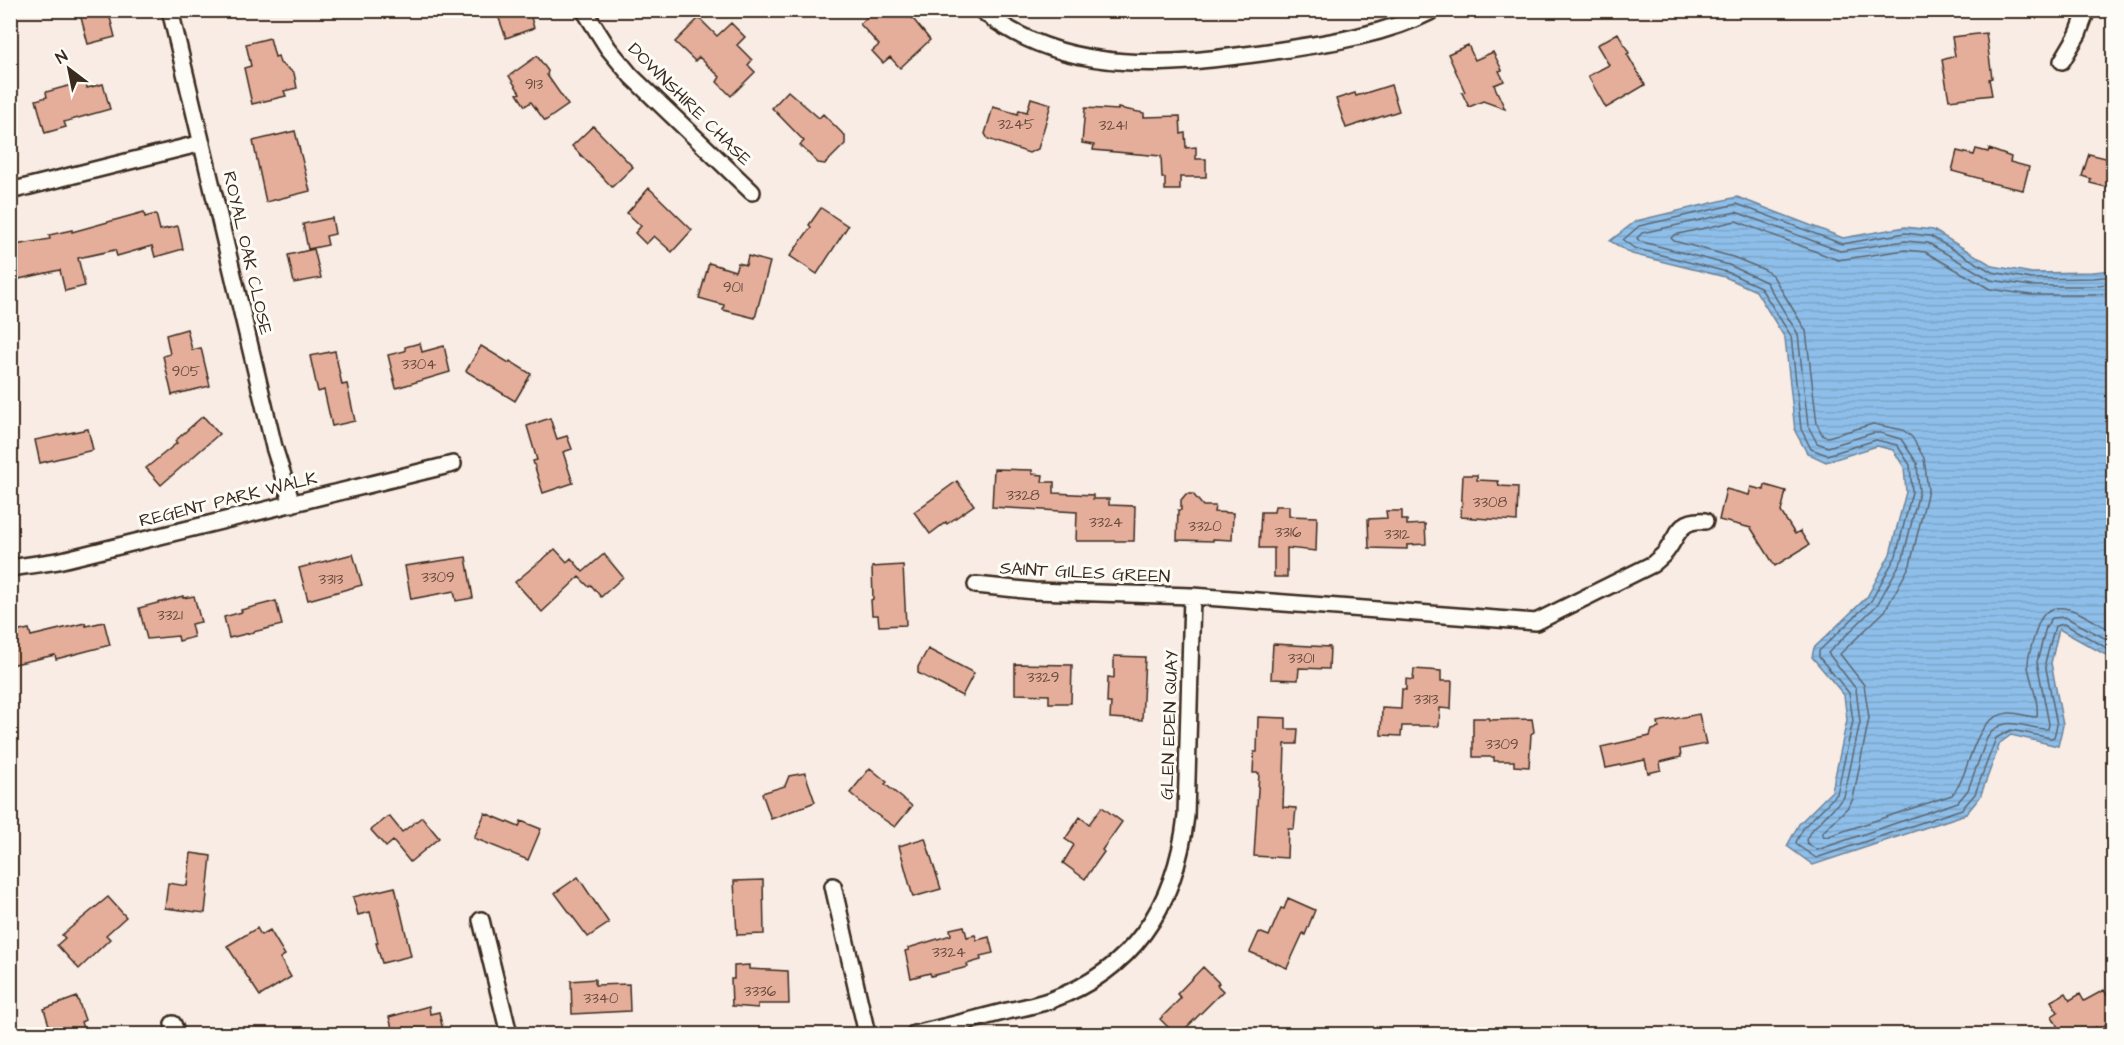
<svg xmlns="http://www.w3.org/2000/svg" width="2124" height="1045" font-family="'Architects Daughter',sans-serif">
<style>
.water{fill:url(#water-rules);stroke:#6d8398;stroke-width:1.5}
.lines{fill:none;stroke-linecap:round;stroke-linejoin:round}
.shore{stroke:#5c6670;stroke-width:1.5}
.building{fill:#e5ae9b;stroke:#3b2a1e;stroke-width:1.5}
.street-casing{stroke:#3b2a1e;stroke-width:20}
.street{stroke:#fdfcf7;stroke-width:15}
.labels{text-anchor:middle;stroke-width:6;stroke-linejoin:round;paint-order:stroke}
.number-label{font-size:15px;fill:#664b3d}
.street-label{font-size:18px;fill:#3b2a1e;stroke:#fdfcf7}
</style>
<defs>
<pattern id="water-rules" width="6" height="5" patternUnits="userSpaceOnUse" patternTransform="scale(1.5)"><rect width="6" height="5" fill="#8ebfea"/><path d="M0 2.5h6" fill="none" stroke="#7ba4c8"/></pattern>
</defs>
<rect width="100%" height="100%" fill="#f8ece5"/>
<filter id="ink" filterUnits="userSpaceOnUse"><feTurbulence type="fractalNoise" baseFrequency=".0167" numOctaves="2"/><feDisplacementMap in="SourceGraphic" scale="12" xChannelSelector="R" yChannelSelector="G"/><feConvolveMatrix kernelMatrix="1 2 1 2 8 2 1 2 1" color-interpolation-filters="sRGB"/></filter>
<g filter="url(#ink)">
<path class="water" d="M 1737,197 L 1843,238 L 1905,227 L 1933,230 L 1993,266 L 2032,273 L 2093,272 L 2113,270 L 2113,659 L 2059,629 L 2051,663 L 2063,725 L 2058,746 L 2011,735 L 2000,743 L 1980,797 L 1966,814 L 1813,865 L 1787,846 L 1799,824 L 1832,791 L 1847,720 L 1844,695 L 1812,657 L 1814,648 L 1867,597 L 1890,554 L 1906,492 L 1904,467 L 1893,450 L 1877,446 L 1826,462 L 1807,453 L 1795,431 L 1785,338 L 1756,291 L 1725,277 L 1632,254 L 1610,241 L 1636,221 Z"/>
<g class="lines">
<path class="shore" d="M 2114,276 L 2093,278 L 2031,279 L 1992,272 L 1930,236 L 1905,233 L 1842,244 L 1737,204 L 1639,226 L 1623,240 L 1634,248 L 1727,272 L 1760,287 L 1791,336 L 1801,429 L 1811,449 L 1827,455 L 1876,440 L 1897,445 L 1910,465 L 1912,492 L 1896,556 L 1871,601 L 1819,651 L 1819,657 L 1849,693 L 1853,721 L 1837,794 L 1804,827 L 1796,842 L 1797,845 L 1816,858 L 1962,809 L 1975,794 L 1996,738 L 2011,730 L 2051,738 L 2054,737 L 2057,725 L 2045,663 L 2055,626 L 2064,624 L 2114,652
M 2114,283 L 2093,286 L 2031,286 L 1991,280 L 1928,243 L 1905,241 L 1840,251 L 1736,212 L 1642,233 L 1637,238 L 1639,241 L 1729,265 L 1766,282 L 1798,334 L 1808,426 L 1817,443 L 1828,447 L 1873,433 L 1880,433 L 1901,439 L 1917,463 L 1919,492 L 1903,558 L 1877,605 L 1828,653 L 1856,689 L 1860,722 L 1844,797 L 1810,832 L 1806,840 L 1807,843 L 1817,850 L 1958,802 L 1968,790 L 1987,738 C 2005,711 2025,730 2048,729 L 2049,724 L 2037,662 L 2046,627 L 2052,618 L 2065,617 L 2114,643
M 2114,292 L 2094,295 L 2031,295 L 1990,289 L 1925,252 L 1905,250 L 1838,260 L 1736,221 L 1674,235 L 1671,238 L 1674,241 L 1733,257 L 1765,270 L 1773,276 L 1806,331 L 1817,424 L 1823,436 L 1828,437 L 1873,424 L 1903,430 L 1912,437 L 1924,458 L 1928,490 L 1910,565 L 1885,611 L 1840,654 L 1864,685 L 1869,718 L 1853,799 L 1848,807 L 1823,832 L 1823,836 L 1826,837 L 1952,795 C 1973,771 1970,717 2009,713 C 2019,712 2028,718 2037,717 C 2039,701 2031,683 2028,667 C 2027,656 2033,642 2036,631 C 2048,585 2089,619 2114,633"/>
</g>
<path class="building" d="M 79,10 L 108,10 L 115,37 L 88,44 Z
M 496,10 L 529,10 L 534,28 L 506,38 Z
M 875,10 L 906,10 L 930,40 L 900,68 L 890,57 L 883,63 L 872,51 L 879,45 L 860,24 Z
M 699,18 L 717,36 L 731,23 L 745,37 L 737,45 L 752,60 L 748,65 L 755,72 L 731,96 L 717,82 L 720,77 L 699,57 L 695,61 L 675,42 Z
M 1618,33 L 1629,53 L 1627,54 L 1645,85 L 1606,108 L 1588,76 L 1609,65 L 1597,45 Z
M 1986,33 L 1992,78 L 1989,79 L 1992,95 L 1949,100 L 1942,60 L 1955,56 L 1952,37 Z
M 270,38 L 275,57 L 278,56 L 280,63 L 294,73 L 297,88 L 284,91 L 286,96 L 252,104 L 244,68 L 251,66 L 246,44 Z
M 1468,45 L 1475,60 L 1493,52 L 1502,70 L 1499,71 L 1504,81 L 1494,85 L 1505,109 L 1483,101 L 1469,107 L 1462,93 L 1465,92 L 1448,54 Z
M 537,56 L 548,71 L 547,75 L 568,105 L 545,121 L 531,102 L 525,106 L 517,94 L 520,93 L 509,76 Z
M 86,81 L 87,88 L 103,84 L 110,109 L 64,122 L 66,127 L 45,133 L 36,100 L 47,97 L 46,92 Z
M 1391,85 L 1399,111 L 1346,128 L 1336,99 L 1355,93 L 1356,96 Z
M 788,91 L 819,118 L 823,114 L 845,136 L 845,144 L 825,164 L 818,163 L 800,145 L 804,141 L 772,108 Z
M 1031,98 L 1051,104 L 1038,149 L 1029,153 L 988,139 L 985,134 L 993,107 L 1018,114 L 1019,110 L 1027,112 Z
M 1085,108 L 1118,110 L 1118,108 L 1144,113 L 1144,117 L 1180,116 L 1181,134 L 1185,133 L 1186,148 L 1196,147 L 1196,159 L 1206,159 L 1206,177 L 1180,177 L 1180,190 L 1165,190 L 1165,178 L 1162,178 L 1161,156 L 1093,150 L 1094,145 L 1082,143 Z
M 593,126 L 633,167 L 612,187 L 572,146 Z
M 295,131 L 310,191 L 266,202 L 253,141 Z
M 1976,149 L 1988,152 L 1989,149 L 2011,157 L 2010,162 L 2029,167 L 2023,190 L 1982,181 L 1982,179 L 1952,171 L 1957,151 L 1974,155 Z
M 2089,154 L 2114,160 L 2114,189 L 2090,183 L 2091,179 L 2082,176 Z
M 649,188 L 692,230 L 672,252 L 654,236 L 646,244 L 635,233 L 641,226 L 627,213 Z
M 821,208 L 848,226 L 817,274 L 790,256 L 811,227 L 809,225 Z
M 144,212 L 145,217 L 156,214 L 160,230 L 178,226 L 183,249 L 155,257 L 152,246 L 117,256 L 115,250 L 78,258 L 85,286 L 65,291 L 60,270 L 10,281 L 10,246 L 50,239 L 49,235 L 72,230 L 72,232 Z
M 332,218 L 335,234 L 326,236 L 328,245 L 308,249 L 303,224 Z
M 314,249 L 321,278 L 294,283 L 288,255 Z
M 748,256 L 770,262 L 755,318 L 723,310 L 724,305 L 699,298 L 709,263 L 735,271 L 738,263 L 746,265 Z
M 187,329 L 192,350 L 201,348 L 210,386 L 172,395 L 163,356 L 170,354 L 166,335 Z
M 420,343 L 422,352 L 444,346 L 450,372 L 396,388 L 388,355 L 405,351 L 405,347 Z
M 481,346 L 509,363 L 510,361 L 531,374 L 515,401 L 466,371 Z
M 335,351 L 342,385 L 347,384 L 355,421 L 332,426 L 324,390 L 318,392 L 310,356 Z
M 203,416 L 219,434 L 161,485 L 146,468 L 177,443 L 175,441 Z
M 550,418 L 557,439 L 567,436 L 572,449 L 563,452 L 573,483 L 543,493 L 533,461 L 537,460 L 527,426 Z
M 88,429 L 93,450 L 40,463 L 35,440 Z
M 994,469 L 1032,470 L 1032,474 L 1043,475 L 1042,482 L 1054,482 L 1054,493 L 1093,495 L 1093,499 L 1109,499 L 1109,505 L 1135,506 L 1134,541 L 1076,541 L 1077,512 L 992,507 Z
M 1463,475 L 1477,475 L 1477,480 L 1498,481 L 1499,486 L 1518,487 L 1517,521 L 1461,517 Z
M 957,481 L 974,505 L 947,524 L 946,522 L 930,534 L 914,512 Z
M 1765,485 L 1786,491 L 1781,512 L 1795,534 L 1800,531 L 1809,545 L 1775,566 L 1751,528 L 1719,520 L 1726,489 L 1749,495 L 1751,487 L 1764,490 Z
M 1186,494 L 1193,494 L 1203,506 L 1215,506 L 1214,512 L 1233,513 L 1232,540 L 1213,539 L 1213,541 L 1177,540 L 1178,510 L 1181,510 L 1181,500 Z
M 1275,506 L 1289,506 L 1289,516 L 1317,517 L 1316,551 L 1287,548 L 1287,577 L 1274,577 L 1274,548 L 1259,548 L 1261,512 L 1274,512 Z
M 1386,511 L 1402,511 L 1402,520 L 1407,520 L 1407,525 L 1425,524 L 1426,544 L 1407,545 L 1407,549 L 1369,548 L 1368,519 L 1387,518 Z
M 555,549 L 567,562 L 571,558 L 583,572 L 604,554 L 623,577 L 601,597 L 591,585 L 589,587 L 579,577 L 542,612 L 515,582 Z
M 353,554 L 362,585 L 308,600 L 299,568 Z
M 466,557 L 473,598 L 456,601 L 454,591 L 411,599 L 405,566 Z
M 903,565 L 906,625 L 879,626 L 878,615 L 872,615 L 871,600 L 873,599 L 872,567 Z
M 183,596 L 183,598 L 194,596 L 201,622 L 191,624 L 194,637 L 179,641 L 178,636 L 147,639 L 139,608 Z
M 276,601 L 282,625 L 229,638 L 224,617 L 242,612 L 241,610 Z
M 104,622 L 110,645 L 56,659 L 55,655 L 10,665 L 10,633 L 29,629 L 31,636 L 85,623 L 86,626 Z
M 1273,644 L 1330,647 L 1329,669 L 1299,668 L 1298,680 L 1271,679 Z
M 928,649 L 974,673 L 962,696 L 918,673 L 918,667 Z
M 1114,656 L 1145,657 L 1142,720 L 1110,718 L 1111,703 L 1107,703 L 1108,677 L 1114,678 Z
M 1015,664 L 1072,665 L 1071,703 L 1049,703 L 1049,695 L 1015,694 Z
M 1414,669 L 1441,671 L 1441,681 L 1452,681 L 1451,709 L 1440,708 L 1439,726 L 1402,726 L 1401,736 L 1381,735 L 1382,708 L 1401,709 L 1402,689 L 1406,690 L 1406,679 L 1413,680 Z
M 1699,714 L 1706,744 L 1680,749 L 1681,757 L 1660,762 L 1661,770 L 1648,773 L 1645,760 L 1606,768 L 1601,747 L 1650,736 L 1652,730 L 1659,728 L 1658,722 Z
M 1258,717 L 1286,718 L 1286,729 L 1298,729 L 1297,744 L 1285,744 L 1283,807 L 1296,808 L 1294,829 L 1288,829 L 1287,858 L 1254,856 L 1259,773 L 1253,773 L 1254,752 L 1257,752 Z
M 1473,718 L 1489,718 L 1489,720 L 1532,719 L 1534,732 L 1531,734 L 1529,767 L 1514,766 L 1514,761 L 1494,761 L 1494,757 L 1473,757 Z
M 870,768 L 887,782 L 885,784 L 912,806 L 895,827 L 870,810 L 850,793 Z
M 805,773 L 815,802 L 771,819 L 762,793 L 785,786 L 789,776 Z
M 1102,807 L 1122,822 L 1102,850 L 1104,852 L 1085,879 L 1063,863 L 1074,845 L 1065,839 L 1080,817 L 1089,824 Z
M 485,813 L 519,827 L 521,821 L 541,829 L 528,860 L 474,838 Z
M 389,816 L 402,832 L 422,817 L 439,838 L 410,862 L 393,841 L 386,847 L 371,830 Z
M 925,838 L 941,889 L 913,897 L 899,846 Z
M 191,853 L 211,856 L 205,913 L 165,908 L 168,883 L 187,886 Z
M 578,877 L 609,923 L 588,937 L 555,893 Z
M 763,880 L 764,934 L 737,935 L 734,881 Z
M 395,887 L 411,956 L 382,963 L 376,943 L 378,943 L 370,912 L 358,915 L 353,897 Z
M 108,897 L 126,917 L 106,935 L 110,939 L 79,969 L 57,945 L 65,938 L 62,935 Z
M 1288,898 L 1315,910 L 1305,935 L 1303,933 L 1287,968 L 1250,952 L 1259,932 L 1269,936 L 1281,908 L 1284,909 Z
M 964,926 L 967,937 L 975,935 L 977,940 L 989,937 L 993,953 L 980,956 L 981,960 L 967,964 L 968,967 L 931,976 L 930,973 L 911,978 L 905,951 L 909,950 L 908,948 L 951,935 L 950,929 Z
M 257,928 L 261,935 L 270,930 L 285,955 L 280,958 L 291,977 L 260,996 L 227,946 Z
M 749,965 L 749,969 L 788,971 L 789,1004 L 758,1004 L 758,1008 L 732,1006 L 731,979 L 734,979 L 734,966 Z
M 1203,967 L 1219,983 L 1217,985 L 1223,991 L 1179,1035 L 1176,1035 L 1160,1019 L 1181,998 L 1177,994 Z
M 595,979 L 595,985 L 629,984 L 630,1011 L 572,1014 L 571,981 Z
M 2104,990 L 2114,1007 L 2114,1019 L 2097,1030 L 2096,1027 L 2083,1035 L 2062,1035 L 2052,1016 L 2058,1012 L 2051,1001 L 2066,993 L 2070,1000 L 2080,994 L 2084,1001 Z
M 77,997 L 85,1020 L 81,1022 L 85,1035 L 52,1035 L 44,1009 Z
M 429,1006 L 430,1014 L 439,1012 L 444,1035 L 394,1035 L 389,1017 Z"/>
<g class="lines">
<defs>
<path id="street" d="M 170,10 L 274,447 L 292,504
M 584,10 L 608,48 L 631,76 L 752,192
M 981,10 C 1067,79 1175,65 1275,51 C 1329,43 1385,35 1434,10
M 2062,61 L 2078,34 L 2087,10
M 10,191 L 202,143
M 10,568 L 58,561 L 453,464
M 976,585 L 1034,591 L 1192,596 L 1536,622 L 1653,564 C 1656,561 1660,558 1664,554 C 1678,538 1677,519 1705,521
M 833,886 L 867,1034
M 481,920 L 509,1034
M 173,1024 L 177,1034
M 914,1034 C 945,1027 976,1019 1007,1011 C 1022,1008 1037,1005 1051,1000 C 1136,969 1176,903 1186,816 L 1192,596"/>
</defs>
<use href="#street" class="street-casing"/>
<use href="#street" class="street"/>
</g>
</g>
<g class="labels">
<g class="number-label">
<text x="534" y="89">913</text>
<text x="1016" y="129">3245</text>
<text x="1113" y="130">3241</text>
<text x="733" y="292">901</text>
<text x="419" y="369">3304</text>
<text x="186" y="376">905</text>
<text x="1023" y="500">3328</text>
<text x="1490" y="507">3308</text>
<text x="1106" y="527">3324</text>
<text x="1205" y="531">3320</text>
<text x="1288" y="537">3316</text>
<text x="1397" y="539">3312</text>
<text x="438" y="582">3309</text>
<text x="331" y="584">3313</text>
<text x="170" y="620">3321</text>
<text x="1301" y="663">3301</text>
<text x="1043" y="682">3329</text>
<text x="1426" y="704">3313</text>
<text x="1502" y="749">3309</text>
<text x="949" y="957">3324</text>
<text x="760" y="996">3336</text>
<text x="601" y="1003">3340</text>
</g>
<g class="street-label">
<text transform="translate(690 104) rotate(45)" y="6">DOWNSHIRE CHASE</text>
<text transform="translate(248 253) rotate(77)" y="6">ROYAL OAK CLOSE</text>
<text transform="translate(228 499) rotate(-14)" y="6">REGENT PARK WALK</text>
<text transform="translate(1085 572) rotate(3)" y="6">SAINT GILES GREEN</text>
<text transform="translate(1169 725) rotate(-88)" y="6">GLEN EDEN QUAY</text>
</g>
</g>
<rect width="2124" height="1045" fill="none" stroke="#fdfcf7" stroke-width="36"/>
<rect x="18" y="18" width="2088" height="1009" fill="none" stroke="#3b2a1e" stroke-width="2" filter="url(#ink)"/>
<g transform="translate(69 69) rotate(328)" stroke="#fdfcf7" stroke-width="4.5" paint-order="stroke">
<path d="M0-4.5L10 22L0 15L-10 22Z" fill="#3b2a1e"/>
<text y="-9" font-size="16" font-weight="bold" text-anchor="middle" fill="#3b2a1e">N</text>
</g>
</svg>
